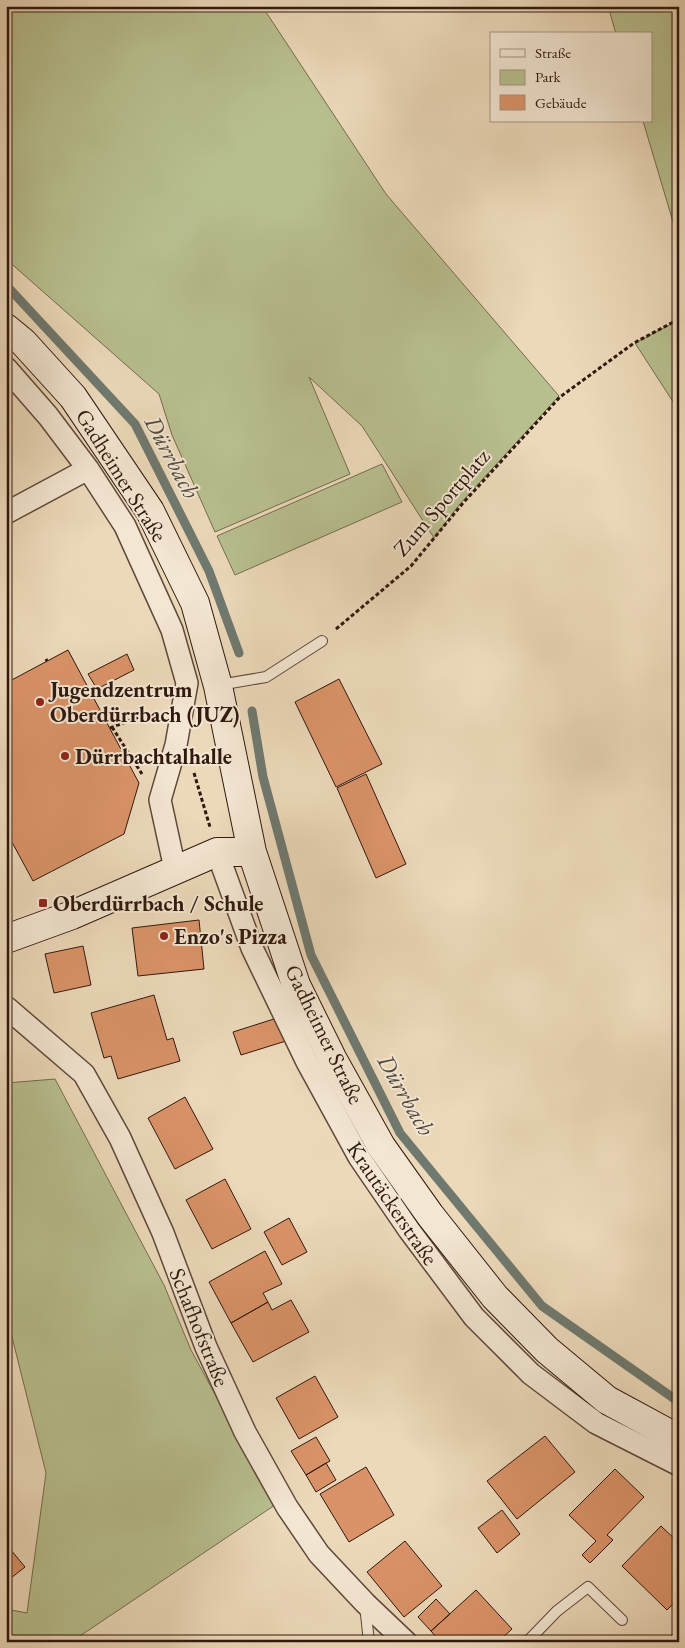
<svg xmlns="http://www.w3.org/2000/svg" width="685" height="1648" font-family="'EB Garamond',serif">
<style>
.green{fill:#b8bf8f;stroke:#746c4f}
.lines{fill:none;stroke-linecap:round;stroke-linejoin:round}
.stream{stroke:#6f796f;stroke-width:9}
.building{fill:#da9368;stroke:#30180f}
.lane-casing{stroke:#5f483a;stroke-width:12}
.street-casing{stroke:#5f483a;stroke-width:24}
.secondary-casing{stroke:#30180f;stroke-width:30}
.path{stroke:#30180f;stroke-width:3;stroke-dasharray:4 2.5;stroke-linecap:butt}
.lane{stroke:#f3e6d2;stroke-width:10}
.street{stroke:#f3e6d2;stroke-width:21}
.secondary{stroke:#f3e6d2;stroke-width:28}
.poi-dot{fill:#8f2418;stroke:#f3e6d2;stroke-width:2}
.labels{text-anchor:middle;stroke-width:4;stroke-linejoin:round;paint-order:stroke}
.street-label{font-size:22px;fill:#30180f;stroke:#f3e6d2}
.poi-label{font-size:22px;font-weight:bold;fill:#30180f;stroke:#f3e6d2;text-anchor:start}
.water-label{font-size:24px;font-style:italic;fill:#50493f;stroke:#f3e6d2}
</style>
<rect width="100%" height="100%" fill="#ecd9ba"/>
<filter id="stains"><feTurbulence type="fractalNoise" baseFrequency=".004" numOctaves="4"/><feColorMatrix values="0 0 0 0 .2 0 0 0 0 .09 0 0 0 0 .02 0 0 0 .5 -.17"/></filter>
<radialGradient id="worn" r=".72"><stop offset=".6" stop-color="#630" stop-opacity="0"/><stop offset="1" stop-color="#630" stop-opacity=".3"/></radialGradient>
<path class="green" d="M 6,6 L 262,6 L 386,194 L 559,396 L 459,505 L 434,538 L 362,426 L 309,377 L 350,474 L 215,532 L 172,435 L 159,394 L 6,259 Z
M 608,6 L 679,6 L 679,242 L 643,121 L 651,121 L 651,34 L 616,34 Z
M 679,320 L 679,411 L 635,343 Z
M 382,464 L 402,502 L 235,575 L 217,536 Z
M 55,1079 L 164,1285 L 191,1350 L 275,1505 L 71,1642 L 6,1642 L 6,1609 L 27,1613 L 46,1473 L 6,1313 L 6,1083 Z"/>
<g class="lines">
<path class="stream" d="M 6,285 L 135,424 L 209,571 L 239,653
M 252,711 L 263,777 L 311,955 L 400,1133 L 542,1306 L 679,1402"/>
</g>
<path class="building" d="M 68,650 L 139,783 L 124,834 L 33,881 L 6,831 L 6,683 Z
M 127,654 L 134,670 L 97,689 L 88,674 Z
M 339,679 L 382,764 L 336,787 L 295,702 Z
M 366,774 L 406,864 L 376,878 L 337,788 Z
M 199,920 L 204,969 L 138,976 L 132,928 Z
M 83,946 L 91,985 L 54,993 L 45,954 Z
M 154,995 L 167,1040 L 173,1038 L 180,1061 L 118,1079 L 111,1056 L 104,1058 L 91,1013 Z
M 277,1018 L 286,1041 L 241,1055 L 233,1032 Z
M 185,1097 L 213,1149 L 175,1169 L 148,1118 Z
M 225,1179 L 251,1229 L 212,1249 L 186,1200 Z
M 289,1218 L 307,1252 L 282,1265 L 264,1232 Z
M 265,1251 L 282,1284 L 263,1293 L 268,1302 L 231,1323 L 209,1282 Z
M 291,1300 L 309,1332 L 253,1362 L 231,1323 L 268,1302 L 272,1310 Z
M 315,1376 L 338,1417 L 299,1439 L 276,1398 Z
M 545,1436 L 575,1472 L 517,1519 L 487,1481 Z
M 316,1437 L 330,1461 L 306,1475 L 291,1451 Z
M 326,1463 L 336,1480 L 316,1492 L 306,1475 Z
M 366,1467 L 394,1515 L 349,1542 L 320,1494 Z
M 615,1469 L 644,1497 L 607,1535 L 613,1540 L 590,1563 L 582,1555 L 596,1541 L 569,1515 Z
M 502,1510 L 520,1534 L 497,1553 L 478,1528 Z
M 661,1526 L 679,1543 L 679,1598 L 667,1610 L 622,1566 Z
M 405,1541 L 442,1586 L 404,1617 L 367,1572 Z
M 6,1544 L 25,1567 L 6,1582 Z
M 476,1590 L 512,1629 L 498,1642 L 440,1642 L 431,1631 Z
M 436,1599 L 450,1614 L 431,1631 L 418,1617 Z
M 679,1629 L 679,1642 L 664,1642 Z"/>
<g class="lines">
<defs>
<path id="lane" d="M 219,685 L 266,677 L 322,641
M 365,1605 L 369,1642
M 527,1642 L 557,1611 L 588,1587 L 622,1620"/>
<path id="street" d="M 6,368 L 48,416 L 88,469 L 125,526 L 172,630 L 187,683 L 176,745 L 160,800 L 175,869
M 6,513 L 88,469
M 217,852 L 252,948 L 307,1062 L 359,1157 L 409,1230 L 474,1317 L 531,1374 L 596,1423 L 679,1465
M 6,1007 L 84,1074 L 120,1138 L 163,1233 L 206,1347 L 245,1432 L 287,1507 L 319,1554 L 365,1603 L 406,1642"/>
<path id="secondary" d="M 6,328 L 23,342 L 73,397 L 150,511 L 195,603 L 218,686 L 252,852 L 296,985 L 332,1058 L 381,1146 L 430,1215 L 495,1297 L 547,1350 L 607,1400 L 679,1439
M 6,939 L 72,915 L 217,852 L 252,852"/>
</defs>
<use href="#lane" class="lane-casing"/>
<use href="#street" class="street-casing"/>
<use href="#secondary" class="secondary-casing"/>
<path class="path" d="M 336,629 L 411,566 L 463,503 L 560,397 L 634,343 L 679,319
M 46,659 L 47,661
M 112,727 L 142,774
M 110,728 L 142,716 L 156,719
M 194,773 L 210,827"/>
<use href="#lane" class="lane"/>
<use href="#street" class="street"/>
<use href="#secondary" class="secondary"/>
</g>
<g class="poi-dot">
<circle cx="40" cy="702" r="5"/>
<circle cx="65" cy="756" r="5"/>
<rect x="38" y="898" width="10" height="10" rx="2.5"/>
<circle cx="164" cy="936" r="5"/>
</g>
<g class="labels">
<g class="street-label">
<text transform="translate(122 475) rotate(58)" y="8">Gadheimer Straße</text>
<text transform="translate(441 502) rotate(-49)" y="8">Zum Sportplatz</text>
<text transform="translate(325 1034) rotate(64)" y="8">Gadheimer Straße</text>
<text transform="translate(393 1203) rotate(56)" y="8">Krautäckerstraße</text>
<text transform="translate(200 1327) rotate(68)" y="8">Schafhofstraße</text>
</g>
<g class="poi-label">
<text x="50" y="697">Jugendzentrum<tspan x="50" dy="25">Oberdürrbach (JUZ)</tspan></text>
<text x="75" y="764">Dürrbachtalhalle</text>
<text x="53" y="911">Oberdürrbach / Schule</text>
<text x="174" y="944">Enzo's Pizza</text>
</g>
<g class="water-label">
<text transform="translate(172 457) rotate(62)" y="8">Dürrbach</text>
<text transform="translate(406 1095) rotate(60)" y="8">Dürrbach</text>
</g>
</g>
<rect width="685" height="1648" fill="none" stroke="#ecd9ba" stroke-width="25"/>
<rect x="8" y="8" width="670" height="1633" fill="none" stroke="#30180f" stroke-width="2.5"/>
<rect x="12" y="12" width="660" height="1623" fill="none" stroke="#30180f"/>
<rect x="490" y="32" width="162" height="90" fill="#f3e6d2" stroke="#a59484"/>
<rect x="500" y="49" width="25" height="8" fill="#f3e6d2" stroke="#a59484"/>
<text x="535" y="58" font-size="15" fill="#30180f">Straße</text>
<rect x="500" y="70" width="25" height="15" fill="#b8bf8f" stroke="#a59484"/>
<text x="535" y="82" font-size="15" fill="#30180f">Park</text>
<rect x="500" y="95" width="25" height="15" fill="#da9368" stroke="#a59484"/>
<text x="535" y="108" font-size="15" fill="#30180f">Gebäude</text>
<rect width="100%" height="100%" filter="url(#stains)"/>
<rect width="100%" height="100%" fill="url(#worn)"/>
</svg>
